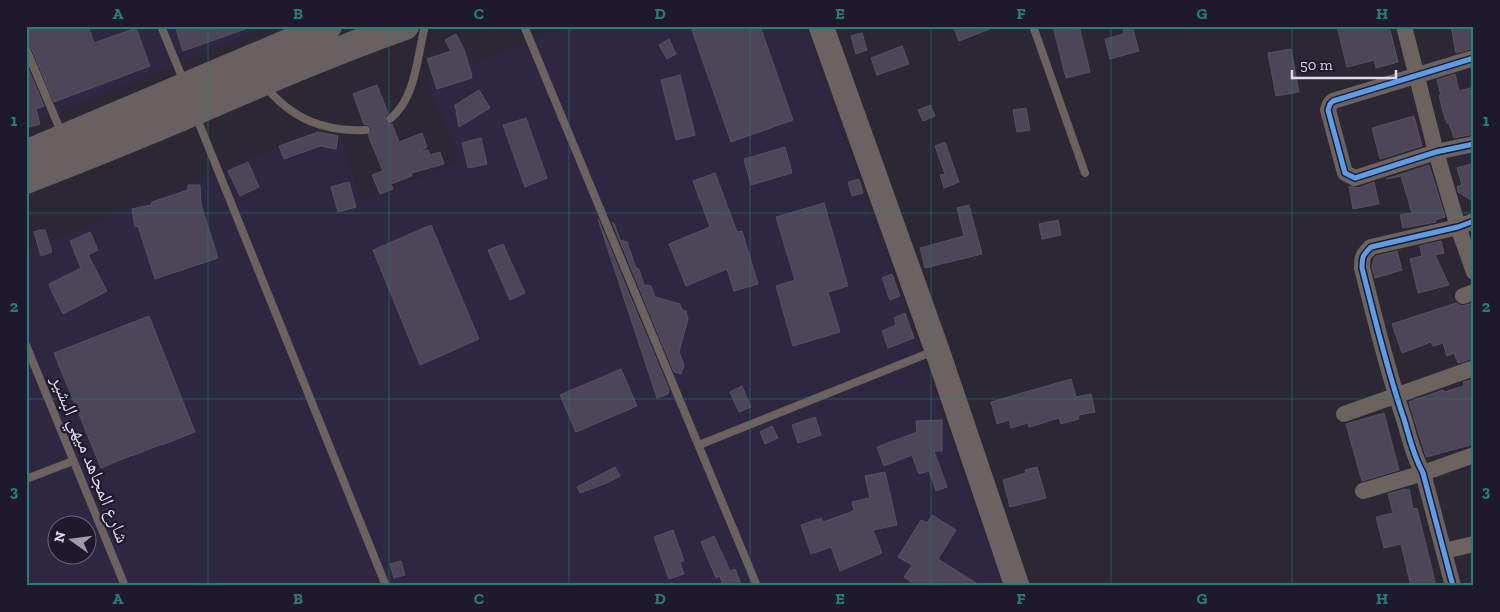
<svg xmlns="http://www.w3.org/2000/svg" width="1500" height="612" font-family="'Zilla Slab','Noto Naskh Arabic',serif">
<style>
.built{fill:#2e2741;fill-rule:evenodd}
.building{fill:#4d4659;stroke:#56535e}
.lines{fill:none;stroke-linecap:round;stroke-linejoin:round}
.lane{stroke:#6c625e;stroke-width:8}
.street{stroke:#6c625e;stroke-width:16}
.primary{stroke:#6d6262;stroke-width:25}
.highway{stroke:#696062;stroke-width:28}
.cycleway-casing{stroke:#1f192e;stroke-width:8}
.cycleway{stroke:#5a9eea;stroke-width:5}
.grid{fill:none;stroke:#24807a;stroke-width:1;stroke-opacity:0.55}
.labels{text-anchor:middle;stroke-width:4.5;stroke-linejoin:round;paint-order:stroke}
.street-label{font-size:19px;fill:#dedbea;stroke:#1f192e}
.neatline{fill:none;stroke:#24807a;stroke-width:2}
.grid-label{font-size:16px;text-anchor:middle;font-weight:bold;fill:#24807a}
</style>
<rect width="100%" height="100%" fill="#2b2734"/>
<path class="built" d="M 26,26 L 271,26 L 26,126 Z
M 564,26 L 804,26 L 973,502 L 1006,586 L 26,586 L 26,251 L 308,134 L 341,140 L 362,201 L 460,161 L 427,82 ZM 58,524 L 88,524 L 88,554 L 58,554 Z"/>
<path class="building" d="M 26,26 L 88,26 L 94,43 L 136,28 L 150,66 L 54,102 L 31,47 L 26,43 Z
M 175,26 L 248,26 L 248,28 L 183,51 Z
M 703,26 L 760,26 L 793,120 L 731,142 L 692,30 Z
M 953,26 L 995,26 L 995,27 L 959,41 Z
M 1053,26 L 1079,26 L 1090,72 L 1066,78 Z
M 1123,26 L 1132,26 L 1139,51 L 1110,59 L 1105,39 L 1124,34 Z
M 1337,26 L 1389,26 L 1398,62 L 1376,68 L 1374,60 L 1347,67 Z
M 1451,26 L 1474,26 L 1474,48 L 1456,53 Z
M 862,33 L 867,50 L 856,54 L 851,36 Z
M 456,34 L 464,49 L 472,76 L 471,76 L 472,78 L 437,89 L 427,59 L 451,51 L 445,40 Z
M 669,39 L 676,54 L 667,59 L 659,45 Z
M 902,46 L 909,64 L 877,75 L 871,58 Z
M 1291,49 L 1299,92 L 1276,96 L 1268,53 Z
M 26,64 L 44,106 L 36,109 L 40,124 L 26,128 Z
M 1455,74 L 1459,91 L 1474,87 L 1474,134 L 1454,138 L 1449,123 L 1447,123 L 1443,112 L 1439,95 L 1441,95 L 1437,80 Z
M 680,75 L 695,135 L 676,140 L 661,80 Z
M 377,85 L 388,113 L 385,117 L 385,121 L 388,124 L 392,124 L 399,142 L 422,133 L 427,147 L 419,152 L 428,150 L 430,155 L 440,152 L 444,164 L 411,173 L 412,176 L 391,184 L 393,189 L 380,194 L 372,175 L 383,171 L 368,135 L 372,130 L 369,125 L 364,124 L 353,94 Z
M 479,90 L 490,108 L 459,127 L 456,112 L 457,111 L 454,106 Z
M 930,105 L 935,116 L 923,121 L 918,110 Z
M 1026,108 L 1030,130 L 1017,132 L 1013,110 Z
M 1414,116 L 1422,146 L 1380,159 L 1372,128 Z
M 526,118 L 547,178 L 525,187 L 503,125 Z
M 318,132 L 338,136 L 336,149 L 320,146 L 284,159 L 279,146 Z
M 481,138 L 487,164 L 468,168 L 462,143 Z
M 945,142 L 959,182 L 944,188 L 940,175 L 945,174 L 935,146 Z
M 785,147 L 792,173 L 751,185 L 744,159 Z
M 248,162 L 259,187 L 240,196 L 228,171 Z
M 1474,163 L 1474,202 L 1458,192 L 1457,187 L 1462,185 L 1457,168 Z
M 1429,165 L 1445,217 L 1435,220 L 1436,222 L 1403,228 L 1400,215 L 1412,213 L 1401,176 L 1386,179 Z
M 715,173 L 737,232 L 742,231 L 758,284 L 734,291 L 727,269 L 686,286 L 669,244 L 710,227 L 693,181 Z
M 859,179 L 863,193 L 852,196 L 848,182 Z
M 349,182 L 356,207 L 338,212 L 331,187 Z
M 1374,182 L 1379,204 L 1353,209 L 1349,186 L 1358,188 Z
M 188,185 L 200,185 L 201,205 L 218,258 L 155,279 L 138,226 L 135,227 L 132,209 L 151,205 L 152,202 L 188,190 Z
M 824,203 L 848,286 L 828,292 L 840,332 L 793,346 L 776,286 L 795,280 L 776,217 Z
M 969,205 L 982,254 L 925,268 L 920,248 L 964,236 L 957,208 Z
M 598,219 L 669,390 L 668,394 L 657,398 Z
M 1058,220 L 1061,235 L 1042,239 L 1039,224 Z
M 612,222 L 614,223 L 620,240 L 627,242 L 636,268 L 639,269 L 644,285 L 651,286 L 655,297 L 680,304 L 682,310 L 686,311 L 688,319 L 679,352 L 684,365 L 681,374 L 674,372 Z
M 431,225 L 479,339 L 420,365 L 373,250 Z
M 40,230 L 45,230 L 52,252 L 41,256 L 34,232 Z
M 90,232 L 98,250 L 88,255 L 107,291 L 63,314 L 52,292 L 49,284 L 81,268 L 70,241 Z
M 1441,241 L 1444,253 L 1435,255 L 1449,285 L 1418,293 L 1410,259 L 1422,256 L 1420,246 Z
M 503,244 L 525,293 L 510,300 L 488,250 Z
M 1397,251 L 1402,270 L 1375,278 L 1372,267 L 1374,258 L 1376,256 Z
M 892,274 L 900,296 L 890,300 L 882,278 Z
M 1456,303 L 1462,306 L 1474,303 L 1474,358 L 1458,363 L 1454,353 L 1447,356 L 1443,343 L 1433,346 L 1431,342 L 1402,353 L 1392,324 Z
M 905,313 L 914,338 L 888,348 L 882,331 L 896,325 L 894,318 Z
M 149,316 L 195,432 L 162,445 L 162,444 L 132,456 L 132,455 L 101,468 L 54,353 Z
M 621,369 L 637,406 L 576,432 L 560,395 Z
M 1071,379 L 1076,397 L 1091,394 L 1095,412 L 1078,415 L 1079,419 L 1061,424 L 1059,418 L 1029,427 L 1028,423 L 1011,428 L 1009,420 L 997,424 L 991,402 Z
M 1474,379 L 1474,444 L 1426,457 L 1409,402 L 1443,390 L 1444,392 L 1464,386 L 1463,382 Z
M 742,386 L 751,407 L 739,412 L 730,392 Z
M 1384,413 L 1399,470 L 1362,481 L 1346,424 Z
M 815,417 L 821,435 L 798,443 L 792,425 Z
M 942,420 L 942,451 L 934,451 L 947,487 L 936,491 L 929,471 L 919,474 L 912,455 L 884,466 L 877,447 L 917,432 L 916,421 Z
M 772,426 L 778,438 L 765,444 L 760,432 Z
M 615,467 L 620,476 L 607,483 L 580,493 L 577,487 Z
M 1037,467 L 1046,498 L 1010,507 L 1003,480 L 1026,473 L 1025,470 Z
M 885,472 L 897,525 L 873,530 L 882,553 L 840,571 L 831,547 L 811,554 L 801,525 L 821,518 L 823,522 L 854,511 L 852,502 L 870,498 L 865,476 Z
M 1405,489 L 1405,490 L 1409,489 L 1413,509 L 1417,508 L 1436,586 L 1411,586 L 1401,544 L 1384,548 L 1376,517 L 1393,513 L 1388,494 Z
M 932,515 L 956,530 L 938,559 L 981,586 L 917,586 L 904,577 L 912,565 L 898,557 L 921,520 L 927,523 Z
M 673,530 L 684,561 L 680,562 L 684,574 L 669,579 L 654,537 Z
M 714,536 L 730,571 L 735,569 L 742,586 L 723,586 L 720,576 L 716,578 L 701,542 Z
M 401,561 L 405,575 L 394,578 L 390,564 Z"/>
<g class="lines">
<path class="lane" d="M 161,26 L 184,82
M 524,26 L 757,586
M 1033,26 L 1085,173
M 26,49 L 62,134
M 265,86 C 292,119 324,132 366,130
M 196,116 L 386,586
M 390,119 C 416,98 417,57 425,26
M 26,345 L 125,586
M 699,445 L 934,351
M 26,479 L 73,461"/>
<path class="street" d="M 1404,26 L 1436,152 L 1458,227 L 1474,272
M 1474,58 L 1333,101 L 1330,104 L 1328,110 L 1345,173 L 1355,178 L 1436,152 L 1474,144
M 1463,296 L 1474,292
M 1344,414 L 1474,368
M 1363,491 L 1423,473 L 1474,455
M 1444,551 L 1474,544
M 1453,586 L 1423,473 C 1413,455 1410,439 1404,419 C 1387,370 1375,319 1362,268 C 1362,256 1363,255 1371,247 L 1458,227 L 1474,221"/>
<path class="primary" d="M 821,26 L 937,350 L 1017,586"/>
<path class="highway" d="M 26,154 L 328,26
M 26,180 C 83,158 140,135 196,111 C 265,81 334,51 405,26"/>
<defs>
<path id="cycleway" d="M 1474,58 L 1333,101 L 1330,104 L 1328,110 L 1345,173 L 1355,178 L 1436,152 L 1474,144
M 1453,586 L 1423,473 C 1413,455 1410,439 1404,419 C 1387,370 1375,319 1362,268 C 1362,256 1363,255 1371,247 L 1458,227 L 1474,221"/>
</defs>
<use href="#cycleway" class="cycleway-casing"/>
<use href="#cycleway" class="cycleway"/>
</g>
<path class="grid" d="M 208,26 L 208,586M 389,26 L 389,586M 569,26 L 569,586M 750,26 L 750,586M 931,26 L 931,586M 1111,26 L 1111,586M 1292,26 L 1292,586M 26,213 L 1474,213M 26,399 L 1474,399"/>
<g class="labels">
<g class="street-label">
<text transform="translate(91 459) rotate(68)" y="7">شارع المجاهد ميهي البشير</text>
</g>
</g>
<rect width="1500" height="612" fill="none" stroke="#1f192e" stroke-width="55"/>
<g transform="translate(72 540) rotate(284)"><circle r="24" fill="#1f192e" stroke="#6b6779"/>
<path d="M0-4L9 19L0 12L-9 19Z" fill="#9f9caa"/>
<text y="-8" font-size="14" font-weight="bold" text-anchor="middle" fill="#dedbea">N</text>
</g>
<path d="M1292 70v8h104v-8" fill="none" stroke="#dedbea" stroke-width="2.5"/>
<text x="1300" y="70" font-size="15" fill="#dedbea" stroke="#1f192e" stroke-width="4" paint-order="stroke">50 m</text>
<rect x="28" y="28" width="1444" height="556" class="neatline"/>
<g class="grid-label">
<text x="118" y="19">A</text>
<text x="298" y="19">B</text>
<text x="479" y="19">C</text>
<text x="660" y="19">D</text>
<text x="840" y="19">E</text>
<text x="1021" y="19">F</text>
<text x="1202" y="19">G</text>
<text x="1382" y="19">H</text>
<text x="14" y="126">1</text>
<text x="1486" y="126">1</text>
<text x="14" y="312">2</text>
<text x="1486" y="312">2</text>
<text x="14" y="497">3</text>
<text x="1486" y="497">3</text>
<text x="118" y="604">A</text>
<text x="298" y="604">B</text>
<text x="479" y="604">C</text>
<text x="660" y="604">D</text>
<text x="840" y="604">E</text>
<text x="1021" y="604">F</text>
<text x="1202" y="604">G</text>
<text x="1382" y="604">H</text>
</g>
</svg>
